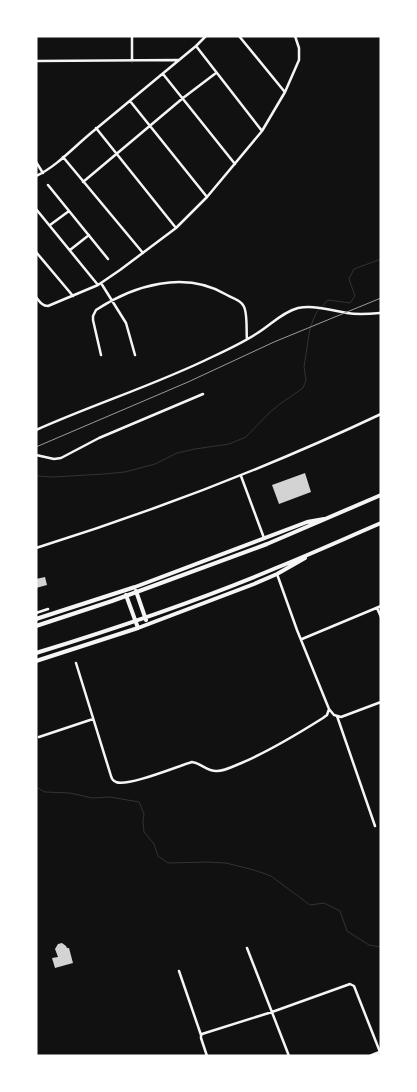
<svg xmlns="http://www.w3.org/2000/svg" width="417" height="1092" font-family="Inter,sans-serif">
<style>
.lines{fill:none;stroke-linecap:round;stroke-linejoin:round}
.stream{stroke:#333;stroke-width:1}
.building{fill:#d3d3d3}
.minor{stroke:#f5f5f5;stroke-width:2.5}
.primary{stroke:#f5f5f5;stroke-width:4}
.tram{stroke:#9a9a9a;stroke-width:1}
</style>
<rect width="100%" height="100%" fill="#111"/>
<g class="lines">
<path class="stream" d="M 36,476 L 53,477 L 104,474 L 125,472 L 155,464 L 177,453 L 195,449 L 229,444 L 246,437 L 269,413 L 280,404 L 303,388 L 306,380 L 304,367 L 310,328 L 316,313 L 328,300 L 350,303 L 355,296 L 349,279 L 354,269 L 381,259
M 36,787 L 45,792 L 70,793 L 92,798 L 110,797 L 139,802 L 144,814 L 143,822 L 144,832 L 154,844 L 158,856 L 168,863 L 207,862 L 226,863 L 254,870 L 271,876 L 310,905 L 324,903 L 340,911 L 347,931 L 369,945 L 381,947"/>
</g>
<path class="building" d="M 305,473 L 311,492 L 279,504 L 272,485 Z
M 45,577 L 47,585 L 36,588 L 36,579 Z
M 62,943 L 66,946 L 67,948 L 69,948 L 73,963 L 55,968 L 52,958 L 58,957 L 55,949 L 58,944 Z"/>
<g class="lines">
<path class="minor" d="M 132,36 L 132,61
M 239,36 L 284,91
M 196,46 L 262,131
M 36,61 L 178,60
M 163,74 L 235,164
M 130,101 L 207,197
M 96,128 L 176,228
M 63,157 L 143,253
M 36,162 L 43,173
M 36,176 C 56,167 74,147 91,133 C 126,104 161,75 196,46 L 206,36
M 83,182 L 183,98 L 216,73
M 48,185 L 108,259
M 36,209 L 98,285
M 50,225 L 69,211
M 70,250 L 89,235
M 36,252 L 73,296
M 101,283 L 126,323 L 135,355
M 36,297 C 40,302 42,306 48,306 L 98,285 L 120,270 L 176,228 L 207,197 L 262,131 L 285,92 L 299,60 L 299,48 L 295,36
M 101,355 L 93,320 L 93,316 L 96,310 C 134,285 185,270 227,295 C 232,298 240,300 243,305 C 248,311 246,331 247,339
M 36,430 C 94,404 155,385 212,357 C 227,350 242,343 256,334 C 270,326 282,312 298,308 C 314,305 331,310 347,313 C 358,315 369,314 381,313
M 36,455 L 54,459 L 61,458 L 99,438 L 203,394
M 241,476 L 264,538
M 36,548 C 154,511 269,467 381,414
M 277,574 L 297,630 L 329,709 L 334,715 L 341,717 L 381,702
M 377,608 L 381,617
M 36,613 L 48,609
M 302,639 L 381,606
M 76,663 L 111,776 C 112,779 112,780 116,782 C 128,787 178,766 192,762 C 201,763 208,772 217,771 C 224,771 232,767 239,764 C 268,752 296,735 323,718 L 327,715 L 329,709
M 337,716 L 375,826
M 39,737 L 93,719
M 247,948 L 289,1056
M 179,971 L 201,1035
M 207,1056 L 201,1038 L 201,1036 L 202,1034 L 272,1012 L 350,984 L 354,986 L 380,1052"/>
<path class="primary" d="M 136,591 L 146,620
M 126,595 L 138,628
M 36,619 L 135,587 L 307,522 L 324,519
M 36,626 L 112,601 L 267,544 L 381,495
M 36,653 C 117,628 198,601 276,568 C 311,554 346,538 381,523
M 36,661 L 138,628 L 254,584 L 277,574 L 305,558
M 371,1056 L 381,1052"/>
<path class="tram" d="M 36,447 L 188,382 L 274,342 L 381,298"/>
</g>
<rect width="417" height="1092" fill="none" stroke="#ffffff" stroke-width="75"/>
</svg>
